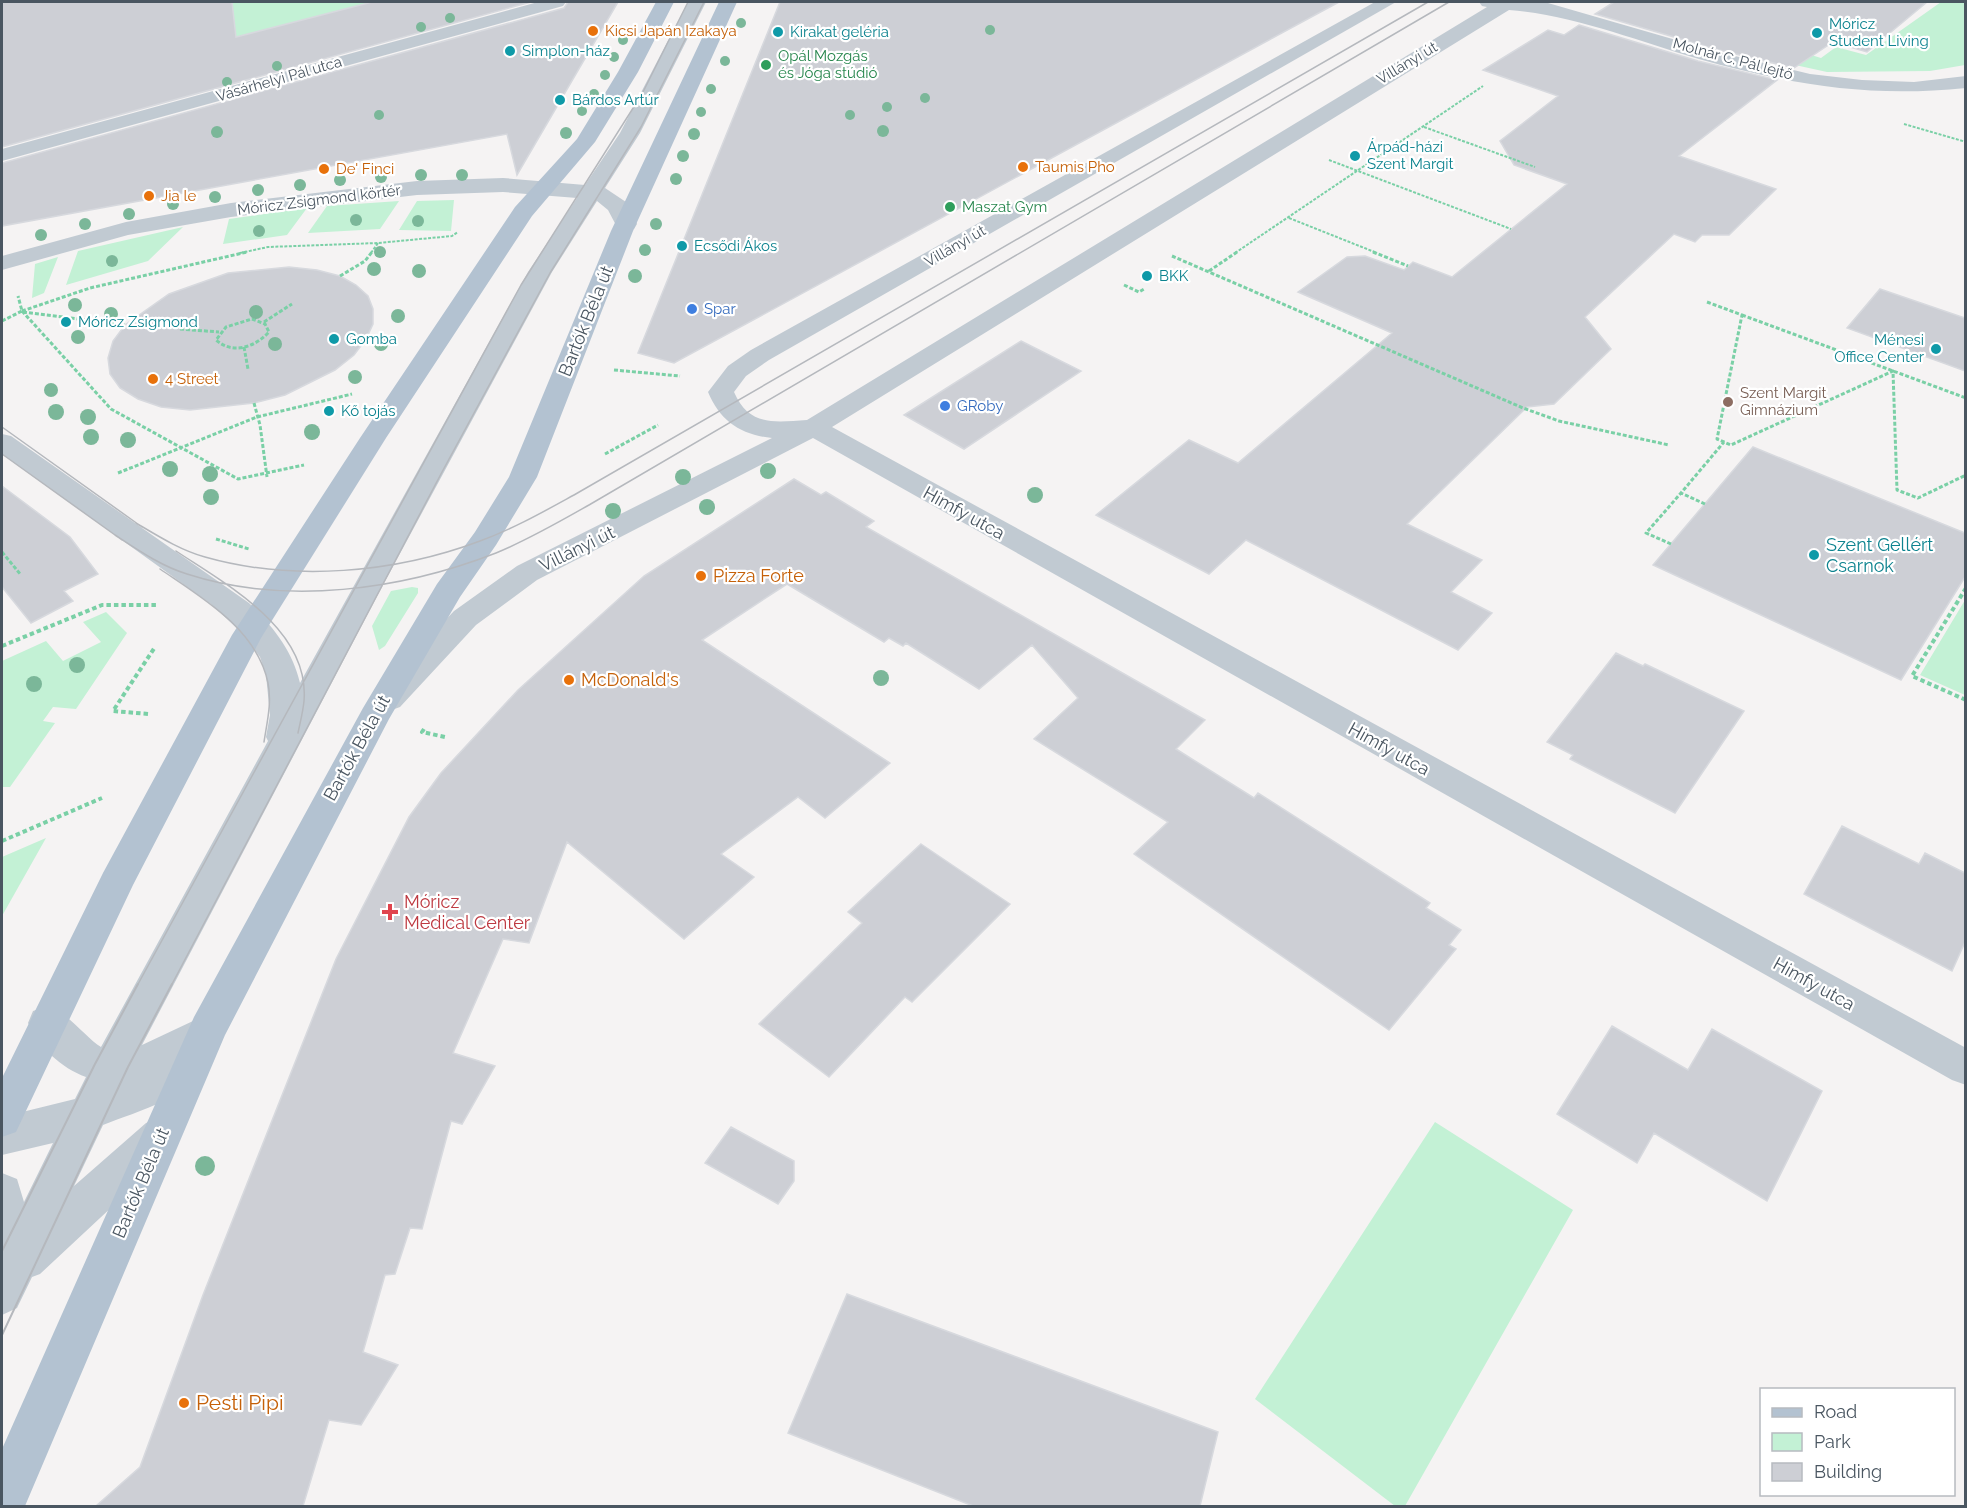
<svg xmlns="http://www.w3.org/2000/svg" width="1967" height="1508" font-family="Raleway,sans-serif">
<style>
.green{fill:#c3f1d5}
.building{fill:#cdcfd5;stroke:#d7d9de;stroke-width:1.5}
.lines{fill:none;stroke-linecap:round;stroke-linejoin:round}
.path-far2{stroke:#7ad0a6;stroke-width:2;stroke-dasharray:3 1.5;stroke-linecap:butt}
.path-far1{stroke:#7ad0a6;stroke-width:3;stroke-dasharray:4 2;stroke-linecap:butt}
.path{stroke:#7ad0a6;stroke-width:4;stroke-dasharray:4.5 3;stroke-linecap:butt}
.minor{fill:#c1cad2;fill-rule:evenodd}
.major{fill:#b3c2d1;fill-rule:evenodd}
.tram-far1{stroke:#b5b8bd;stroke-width:1.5}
.tram{stroke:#b5b8bd;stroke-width:2}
.tree{fill:#7bb799}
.food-dot{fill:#e8710a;stroke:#fff;stroke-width:2}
.culture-dot{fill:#0f9aa8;stroke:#fff;stroke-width:2}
.leisure-dot{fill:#2e9e5b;stroke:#fff;stroke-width:2}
.shop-dot{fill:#3f7fe0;stroke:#fff;stroke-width:2}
.education-dot{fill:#8d6e63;stroke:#fff;stroke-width:2}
.health-dot{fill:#e0444e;stroke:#fff;stroke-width:2}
.labels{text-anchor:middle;stroke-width:4.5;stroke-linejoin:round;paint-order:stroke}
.far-culture-label{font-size:15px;fill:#0d838f;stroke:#fff;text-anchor:start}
.far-food-label{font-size:15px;fill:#c56008;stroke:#fff;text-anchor:start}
.far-leisure-label{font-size:15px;fill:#27864d;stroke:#fff;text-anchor:start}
.far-street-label{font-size:15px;fill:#4a5661;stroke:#fff}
.far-shop-label{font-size:15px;fill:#366cbe;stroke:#fff;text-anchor:start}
.far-education-label{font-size:15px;fill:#785e54;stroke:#fff;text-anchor:start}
.street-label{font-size:18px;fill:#4a5661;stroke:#fff}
.culture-label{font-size:18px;fill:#0d838f;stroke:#fff;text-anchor:start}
.food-label{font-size:18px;fill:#c56008;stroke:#fff;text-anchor:start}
.health-label{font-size:18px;fill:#be3a42;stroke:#fff;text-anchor:start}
.near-food-label{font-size:21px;fill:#c56008;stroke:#fff;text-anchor:start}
</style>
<rect width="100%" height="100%" fill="#f5f3f3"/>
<path class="green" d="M 195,2 L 373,2 L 220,42 L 183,5 Z
M 1941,2 L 1965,2 L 1965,65 L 1930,71 L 1827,72 L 1763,58 L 1749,36 L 1821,58 L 1836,47 L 1866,55 Z
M 454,200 L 451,231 L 399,230 L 417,201 Z
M 399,201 L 380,229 L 308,233 L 327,206 Z
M 307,208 L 287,235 L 223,244 L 229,219 Z
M 183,227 L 148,261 L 66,285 L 78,251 Z
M 58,257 L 44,293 L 32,298 L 35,264 Z
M 412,587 L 418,588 L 418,593 L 385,646 L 379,650 L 372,626 L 391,591 Z
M 1965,600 L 1965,695 L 1920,675 Z
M 106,612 L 127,633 L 76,709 L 53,707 L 43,721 L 55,723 L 10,787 L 2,787 L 2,661 L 46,641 L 63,661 L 101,642 L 83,622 Z
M 46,838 L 2,916 L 2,857 Z
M 1435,1122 L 1573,1210 L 1405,1506 L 1395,1506 L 1255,1399 Z"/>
<path class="building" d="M 2,2 L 232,2 L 236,37 L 372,2 L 531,2 L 2,147 Z
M 568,2 L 618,2 L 517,175 L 507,134 L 2,226 L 2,163 L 564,8 Z
M 780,2 L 1339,2 L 674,363 L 638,353 Z
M 1614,2 L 1927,2 L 1867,52 L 1833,42 L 1794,68 L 1715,49 L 1595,14 Z
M 1579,25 L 1698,61 L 1777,80 L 1679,156 L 1776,189 L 1729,235 L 1702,235 L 1695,242 L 1674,234 L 1585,317 L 1611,349 L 1554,404 L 1527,407 L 1407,524 L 1482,560 L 1451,592 L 1492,613 L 1458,650 L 1246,540 L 1209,574 L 1096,515 L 1189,440 L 1238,463 L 1392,333 L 1298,292 L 1347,257 L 1365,256 L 1404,270 L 1413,262 L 1452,277 L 1567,184 L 1514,165 L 1500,141 L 1558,96 L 1483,70 L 1548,30 L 1564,35 Z
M 289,267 L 317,270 L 340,276 L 356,285 L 368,296 L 373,309 L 373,324 L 366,339 L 354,355 L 335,370 L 285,395 L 254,403 L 190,410 L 161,407 L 138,399 L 120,388 L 110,374 L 108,358 L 113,341 L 125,325 L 169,294 L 228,273 Z
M 1880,289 L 1965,318 L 1965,371 L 1847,328 Z
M 1021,341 L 1081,371 L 964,449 L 904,415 Z
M 1753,447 L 1965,533 L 1965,577 L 1901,680 L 1653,565 Z
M 794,479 L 821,495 L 826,492 L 874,521 L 866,527 L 1205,720 L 1176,749 L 1254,798 L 1258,793 L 1430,903 L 1426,908 L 1461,930 L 1449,945 L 1456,949 L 1389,1030 L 1134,854 L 1168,822 L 1034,739 L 1078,698 L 1032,645 L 979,689 L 906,643 L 903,646 L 889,638 L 884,642 L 787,584 L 702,640 L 890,763 L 825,818 L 798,797 L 721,854 L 754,877 L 684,939 L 567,842 L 529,943 L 503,939 L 453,1053 L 495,1066 L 462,1124 L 451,1121 L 422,1229 L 410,1228 L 395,1274 L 385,1275 L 363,1352 L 398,1365 L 361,1425 L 329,1420 L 303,1506 L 96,1506 L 140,1467 L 203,1295 L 336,959 L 409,817 L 441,773 L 518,690 L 644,576 Z
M 2,486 L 70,537 L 98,574 L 64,591 L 73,601 L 31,623 L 2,587 Z
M 1616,653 L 1643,666 L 1645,664 L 1744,711 L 1675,813 L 1570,759 L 1573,755 L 1547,742 Z
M 1842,826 L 1919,864 L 1925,853 L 1965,873 L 1965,942 L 1952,971 L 1804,894 Z
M 921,844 L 1010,904 L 912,1002 L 905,997 L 829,1077 L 759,1024 L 862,923 L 848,912 Z
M 1612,1026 L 1688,1070 L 1712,1029 L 1822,1091 L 1767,1201 L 1654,1133 L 1637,1163 L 1557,1114 Z
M 731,1127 L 794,1161 L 794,1181 L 778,1204 L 705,1163 Z
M 847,1294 L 1218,1432 L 1200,1506 L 973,1506 L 788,1433 Z"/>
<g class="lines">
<path class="path-far2" d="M 1904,124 L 1966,142
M 1424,127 L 1535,167
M 1329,160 L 1511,229
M 1289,218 L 1377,253
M 240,253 L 268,247 L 378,243 L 452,236 L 458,232
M 371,253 L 378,243
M 1235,253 L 1483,86"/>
<path class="path-far1" d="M 1373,252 L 1408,266
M 1172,256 L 1523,408 L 1559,421 L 1669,445
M 1209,271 L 1237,252
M 340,276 L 365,261 L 372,252
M 1124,285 L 1139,292 L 1144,289
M 1707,302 L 1742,315 L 1717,439 L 1731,445 L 1893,371 L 1897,490 L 1918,498 L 1966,475
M 22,311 L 90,288 L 247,252
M 22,311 L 111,409 L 238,479 L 304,465
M 23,312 L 125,325
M 1742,315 L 1966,398
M 252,319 L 265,324 L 269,332 C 255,347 233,355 216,340 L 226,327 Z
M 2,321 L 22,311 L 18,296
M 264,322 L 292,304
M 180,329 L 219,332
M 244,347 L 248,369
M 614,370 L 680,376
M 254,403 L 260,425 L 267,477
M 605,454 L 658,425
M 118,473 L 257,417 L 352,394
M 1705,504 L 1681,493 L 1724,442
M 216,539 L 249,549
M 1671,544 L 1646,533 L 1681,493
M 2,552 L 21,575"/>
<path class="path" d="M 1966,588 L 1912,676 L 1966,700
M 2,646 L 102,605 L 158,605
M 148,714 L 113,711 L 155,647
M 424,729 L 422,732 L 445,737
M 2,841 L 102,798"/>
<path class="minor" d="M 538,2 L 566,2 L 563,6 L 2,161 L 2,149 Z
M 688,2 L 706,2 L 640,133 L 605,188 L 626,202 L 637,224 L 634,229 L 618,229 L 608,210 L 597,201 L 552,272 L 383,585 L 142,1045 L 193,1021 L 207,1026 L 212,1038 L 208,1048 L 214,1060 C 198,1094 136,1112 103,1125 L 74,1186 L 146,1123 L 160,1117 L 174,1123 L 180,1136 L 174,1149 L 40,1274 L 32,1277 L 17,1308 L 2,1315 L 2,1173 L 17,1179 L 24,1202 L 53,1143 L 2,1155 L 2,1117 L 75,1099 L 86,1077 C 61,1068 39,1047 28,1023 L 33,1011 C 37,1010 43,1006 47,1006 C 62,1007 86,1038 101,1047 L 268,741 L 266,737 L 270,715 L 266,675 L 260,657 L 242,633 L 211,604 L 2,454 L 2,434 L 11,436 L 249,603 C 272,625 293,651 300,683 L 528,272 L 577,198 L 503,192 L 417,195 L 231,217 L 128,235 L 2,270 L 2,256 L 126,222 L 231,203 L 417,181 L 503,178 L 585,185 L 620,133 Z
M 1375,2 L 1396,2 L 769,360 L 746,376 L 734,392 C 749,427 775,422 807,420 L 1487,7 L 1482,6 L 1479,2 L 1548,3 L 1714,51 L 1810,74 L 1862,80 L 1914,82 L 1966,76 L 1966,88 C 1869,98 1792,85 1699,59 C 1637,41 1574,15 1509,10 L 832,427 L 1966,1048 L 1966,1085 L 1952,1080 L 813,438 L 537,580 L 476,625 L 400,707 L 389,711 L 378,707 L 373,699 L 378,691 L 454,611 L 517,566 L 772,438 C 741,435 720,421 708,392 L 728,366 L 751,350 Z"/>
<path class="major" d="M 656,2 L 674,2 L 638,72 L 595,142 L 532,216 L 386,438 L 261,638 L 133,885 L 16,1132 L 2,1137 L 2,1078 L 103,873 L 232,635 L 360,438 L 515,207 L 577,139 L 618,72 Z
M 719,2 L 737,2 L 633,231 L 537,477 L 496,545 L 460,597 L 389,719 L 225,1035 L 25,1506 L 2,1506 L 2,1449 L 194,1017 L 363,708 L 437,584 L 475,532 L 509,477 L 611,231 Z"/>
<path class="tram-far1" d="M 2,427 L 142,527
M 2,454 L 122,540
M 136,523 C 158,536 180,550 205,557 C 293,582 395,573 480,541 C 513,529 543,512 574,495 L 1428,2
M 115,535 C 138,550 161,566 187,574 C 286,606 401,590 496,553 C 528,540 559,522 589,505 L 1449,2
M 176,551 C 227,585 310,629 304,701 C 303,712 300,723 298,733
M 160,569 C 201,597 257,629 268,683 C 272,703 267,722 264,742
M 137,986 L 521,285 L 642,94 L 688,2
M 171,986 L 442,472 L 550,273 L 641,127 L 704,2"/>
<path class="tram" d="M 2,1251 L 95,1064 L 138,984
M 2,1335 L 128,1067 L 172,984"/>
</g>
<g class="tree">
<circle cx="450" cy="18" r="5"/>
<circle cx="741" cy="23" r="5"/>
<circle cx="421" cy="27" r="5"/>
<circle cx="990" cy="30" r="5"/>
<circle cx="623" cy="40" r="5"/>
<circle cx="614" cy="57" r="5"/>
<circle cx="725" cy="61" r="5"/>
<circle cx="277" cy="66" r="5"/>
<circle cx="605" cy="75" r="5"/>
<circle cx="227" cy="82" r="5"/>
<circle cx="711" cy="89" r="5"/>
<circle cx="594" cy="94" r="5"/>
<circle cx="925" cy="98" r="5"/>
<circle cx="887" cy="107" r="5"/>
<circle cx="582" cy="111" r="5"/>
<circle cx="701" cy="112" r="5"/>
<circle cx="379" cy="115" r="5"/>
<circle cx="850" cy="115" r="5"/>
<circle cx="883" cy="131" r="6"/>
<circle cx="217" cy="132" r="6"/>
<circle cx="566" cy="133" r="6"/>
<circle cx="694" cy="134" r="6"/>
<circle cx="683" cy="156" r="6"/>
<circle cx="421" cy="175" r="6"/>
<circle cx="462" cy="175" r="6"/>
<circle cx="381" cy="177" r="6"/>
<circle cx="676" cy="179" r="6"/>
<circle cx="340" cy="180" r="6"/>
<circle cx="300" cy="185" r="6"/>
<circle cx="258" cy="190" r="6"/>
<circle cx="215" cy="197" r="6"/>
<circle cx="173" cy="204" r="6"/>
<circle cx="129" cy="214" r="6"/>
<circle cx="356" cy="220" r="6"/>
<circle cx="418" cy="221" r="6"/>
<circle cx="85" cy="224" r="6"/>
<circle cx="656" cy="224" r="6"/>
<circle cx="259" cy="231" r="6"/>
<circle cx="41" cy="235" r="6"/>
<circle cx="645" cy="250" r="6"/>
<circle cx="380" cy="252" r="6"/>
<circle cx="112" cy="261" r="6"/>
<circle cx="374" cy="269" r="7"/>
<circle cx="419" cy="271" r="7"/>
<circle cx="635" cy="276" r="7"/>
<circle cx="75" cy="305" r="7"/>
<circle cx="256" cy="312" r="7"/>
<circle cx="111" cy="314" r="7"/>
<circle cx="398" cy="316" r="7"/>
<circle cx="78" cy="337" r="7"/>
<circle cx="275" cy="344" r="7"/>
<circle cx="381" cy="344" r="7"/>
<circle cx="355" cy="377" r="7"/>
<circle cx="51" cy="390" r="7"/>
<circle cx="56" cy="412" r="8"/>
<circle cx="88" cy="417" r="8"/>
<circle cx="312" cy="432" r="8"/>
<circle cx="91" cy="437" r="8"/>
<circle cx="128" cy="440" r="8"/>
<circle cx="170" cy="469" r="8"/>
<circle cx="768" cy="471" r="8"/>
<circle cx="210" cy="474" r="8"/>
<circle cx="683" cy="477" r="8"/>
<circle cx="1035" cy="495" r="8"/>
<circle cx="211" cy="497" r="8"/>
<circle cx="707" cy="507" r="8"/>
<circle cx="613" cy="511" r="8"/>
<circle cx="77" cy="665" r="8"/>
<circle cx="881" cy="678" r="8"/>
<circle cx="34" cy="684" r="8"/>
<circle cx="205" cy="1166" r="10"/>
</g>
<g class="food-dot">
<circle cx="593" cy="31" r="6"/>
<circle cx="1023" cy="167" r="6"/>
<circle cx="324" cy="169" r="6"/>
<circle cx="149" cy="196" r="6"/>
<circle cx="153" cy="379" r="6"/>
<circle cx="701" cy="576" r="6"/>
<circle cx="569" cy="680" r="6"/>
<circle cx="184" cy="1403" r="6"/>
</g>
<g class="culture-dot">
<circle cx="778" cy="32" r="6"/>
<circle cx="1817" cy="33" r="6"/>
<circle cx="510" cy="51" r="6"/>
<circle cx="560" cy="100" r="6"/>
<circle cx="1355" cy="156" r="6"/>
<circle cx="682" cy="246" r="6"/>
<circle cx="1147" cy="276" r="6"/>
<circle cx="66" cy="322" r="6"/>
<circle cx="334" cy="339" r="6"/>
<circle cx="1936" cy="349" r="6"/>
<circle cx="329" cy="411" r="6"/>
<circle cx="1814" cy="555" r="6"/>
</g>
<g class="leisure-dot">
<circle cx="766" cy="65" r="6"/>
<circle cx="950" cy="207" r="6"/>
</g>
<g class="shop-dot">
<circle cx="692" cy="309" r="6"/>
<circle cx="945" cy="406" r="6"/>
</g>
<circle class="education-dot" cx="1728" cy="402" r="6"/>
<path class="health-dot" d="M387 903h6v6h6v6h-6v6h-6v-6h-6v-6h6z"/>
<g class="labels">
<g class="far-culture-label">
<text x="1829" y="29">Móricz<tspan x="1829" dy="17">Student Living</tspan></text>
<text x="790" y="37">Kirakat geléria</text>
<text x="522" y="56">Simplon-ház</text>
<text x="572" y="105">Bárdos Artúr</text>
<text x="1367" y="152">Árpád-házi<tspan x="1367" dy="17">Szent Margit</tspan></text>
<text x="694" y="251">Ecsődi Ákos</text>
<text x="1159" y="281">BKK</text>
<text x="78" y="327">Móricz Zsigmond</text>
<text x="346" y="344">Gomba</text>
<text x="1924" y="345" text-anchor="end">Ménesi<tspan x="1924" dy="17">Office Center</tspan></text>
<text x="341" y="416">Kő tojás</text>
</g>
<g class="far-food-label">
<text x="605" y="36">Kicsi Japán Izakaya</text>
<text x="1035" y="172">Taumis Pho</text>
<text x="336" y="174">De' Finci</text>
<text x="161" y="201">Jia le</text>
<text x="165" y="384">4 Street</text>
</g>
<g class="far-leisure-label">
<text x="778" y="61">Opál Mozgás<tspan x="778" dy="17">és Jóga stúdió</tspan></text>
<text x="962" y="212">Maszat Gym</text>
</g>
<g class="far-street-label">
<text transform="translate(1733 59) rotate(15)" y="5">Molnár C. Pál lejtő</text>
<text transform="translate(1407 63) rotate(-31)" y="5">Villányi út</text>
<text transform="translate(279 79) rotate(-16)" y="5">Vásárhelyi Pál utca</text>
<text transform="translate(319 200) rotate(-7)" y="5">Móricz Zsigmond körtér</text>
<text transform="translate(955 246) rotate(-30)" y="5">Villányi út</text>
</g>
<g class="far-shop-label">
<text x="704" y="314">Spar</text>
<text x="957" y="411">GRoby</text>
</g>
<g class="far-education-label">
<text x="1740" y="398">Szent Margit<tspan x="1740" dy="17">Gimnázium</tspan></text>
</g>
<g class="street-label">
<text transform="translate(586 321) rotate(-68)" y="6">Bartók Béla út</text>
<text transform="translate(964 513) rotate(29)" y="6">Himfy utca</text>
<text transform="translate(577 549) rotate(-26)" y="6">Villányi út</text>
<text transform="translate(357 748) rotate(-61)" y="6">Bartók Béla út</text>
<text transform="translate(1389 749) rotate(29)" y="6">Himfy utca</text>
<text transform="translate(1814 984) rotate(29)" y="6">Himfy utca</text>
<text transform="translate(141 1183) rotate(-67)" y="6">Bartók Béla út</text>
</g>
<g class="culture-label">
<text x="1826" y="551">Szent Gellért<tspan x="1826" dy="21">Csarnok</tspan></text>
</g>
<g class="food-label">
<text x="713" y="582">Pizza Forte</text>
<text x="581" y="686">McDonald's</text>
</g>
<g class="health-label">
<text x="404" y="908">Móricz<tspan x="404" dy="21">Medical Center</tspan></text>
</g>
<g class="near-food-label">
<text x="196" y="1410">Pesti Pipi</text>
</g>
</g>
<rect width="1967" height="1508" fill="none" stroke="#4a5661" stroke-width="6"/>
<rect x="1760" y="1388" width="195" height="108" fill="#ffffff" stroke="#b7bbc0" stroke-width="1.5"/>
<rect x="1772" y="1408" width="30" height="9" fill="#b3c2d1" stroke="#b7bbc0" stroke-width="1.5"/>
<text x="1814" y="1418" font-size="18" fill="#4a5661">Road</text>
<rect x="1772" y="1433" width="30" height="18" fill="#c3f1d5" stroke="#b7bbc0" stroke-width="1.5"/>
<text x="1814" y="1448" font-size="18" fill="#4a5661">Park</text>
<rect x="1772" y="1463" width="30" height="18" fill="#cdcfd5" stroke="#b7bbc0" stroke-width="1.5"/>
<text x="1814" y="1478" font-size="18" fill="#4a5661">Building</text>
</svg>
